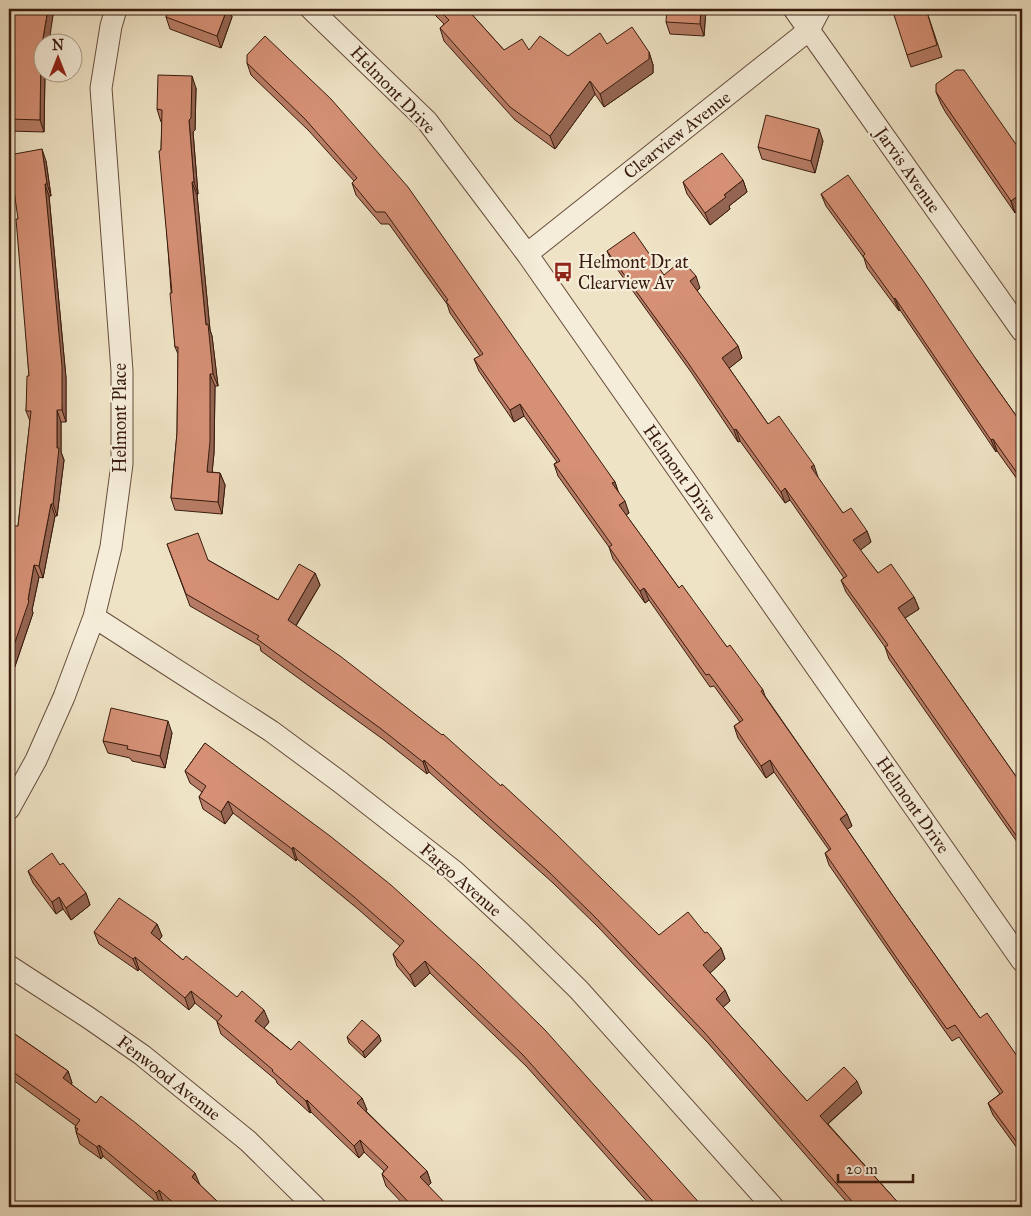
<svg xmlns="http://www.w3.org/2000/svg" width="1031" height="1216" font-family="'IM FELL Great Primer',serif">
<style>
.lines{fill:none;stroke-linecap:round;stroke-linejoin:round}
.street-casing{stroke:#664d3c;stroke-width:23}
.street{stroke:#f5edd9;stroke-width:21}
.wall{fill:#b77c65;stroke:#381b0e}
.shaded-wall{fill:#956552;stroke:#381b0e}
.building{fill:#d59075;stroke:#381b0e}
.labels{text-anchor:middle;stroke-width:4.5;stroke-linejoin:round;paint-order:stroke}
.street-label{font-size:18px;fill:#381b0e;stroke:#f5edd9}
.poi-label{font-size:18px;fill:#381b0e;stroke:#f5edd9;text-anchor:start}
</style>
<rect width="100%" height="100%" fill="#efe3c5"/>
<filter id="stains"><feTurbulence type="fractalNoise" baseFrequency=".004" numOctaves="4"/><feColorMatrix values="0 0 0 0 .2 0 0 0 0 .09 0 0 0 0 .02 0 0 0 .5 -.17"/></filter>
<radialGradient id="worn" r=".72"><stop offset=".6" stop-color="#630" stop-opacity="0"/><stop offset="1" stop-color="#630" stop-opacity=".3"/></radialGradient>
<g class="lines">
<defs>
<path id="street" d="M 311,9 L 427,121 L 527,254 L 1022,961
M 794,9 L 1022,331
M 527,254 L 809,30 L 820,9
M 94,617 L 271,731 L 340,782 L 454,871 L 520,932 L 579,990 L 773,1207
M 9,809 L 36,760 L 64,697 L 94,617 L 111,547 L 122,464 L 122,371 L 101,88 L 111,26 L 116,9
M 9,966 L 89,1018 L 142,1055 L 248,1141 L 315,1207"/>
</defs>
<use href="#street" class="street-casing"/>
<use href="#street" class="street"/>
</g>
<path class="wall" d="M 15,9 L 54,9 L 42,72 L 45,72 L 44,132 L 9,131 L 9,45 Z
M 169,9 L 230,9 L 232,17 L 221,48 L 170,29 L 166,17 Z
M 429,9 L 467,9 L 504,50 L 529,50 L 568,56 L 607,44 L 649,52 L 653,65 L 653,73 L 604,107 L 595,94 L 555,149 L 515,120 L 444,41 L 440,28 L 444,24 Z
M 706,9 L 704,36 L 670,34 L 666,22 Z
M 926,9 L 942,57 L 911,67 L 907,55 Z
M 265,36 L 615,482 L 618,491 L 629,513 L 626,515 L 679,588 L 727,647 L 763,690 L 765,696 L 847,814 L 852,826 L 847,829 L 893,896 L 980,1018 L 1022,1063 L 1022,1155 L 993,1115 L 988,1103 L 1000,1094 L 959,1037 L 952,1041 L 901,969 L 829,865 L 825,853 L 829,850 L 774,772 L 766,778 L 738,738 L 734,726 L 740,722 L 714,686 L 710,687 L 649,600 L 645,603 L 613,559 L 609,547 L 558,476 L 554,464 L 557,462 L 524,416 L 514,422 L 479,371 L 474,359 L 480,356 L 450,313 L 447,304 L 389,224 L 381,224 L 356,195 L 352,183 L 354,181 L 309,131 L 251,75 L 247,63 Z
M 964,70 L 1015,213 L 946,113 L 941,104 L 936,92 Z
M 196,88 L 195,130 L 193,132 L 198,194 L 197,195 L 210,330 L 212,336 L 218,386 L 215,386 L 214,453 L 212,472 L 220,473 L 225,485 L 222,514 L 175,510 L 171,498 L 177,433 L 178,354 L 175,347 L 161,150 L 162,122 L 161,122 L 157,109 Z
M 823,141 L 815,173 L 762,159 L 758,147 Z
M 46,161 L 51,196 L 49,196 L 66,378 L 66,422 L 61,422 L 61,452 L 64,460 L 57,516 L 55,516 L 43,578 L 39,577 L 32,610 L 33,613 L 9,684 L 9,552 L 18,526 L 30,421 L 26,411 L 29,376 L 18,219 Z
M 743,180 L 747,192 L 729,206 L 730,209 L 710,225 L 687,194 L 683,182 Z
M 821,194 L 976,359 L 1022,424 L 1022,486 L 997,451 L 996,452 L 900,310 L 899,311 L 867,268 L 864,258 L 826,206 Z
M 607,251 L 664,275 L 700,288 L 697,291 L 738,346 L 742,358 L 729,368 L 768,424 L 818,477 L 817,477 L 843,513 L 867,531 L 871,542 L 860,550 L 878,573 L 914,597 L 919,609 L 905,618 L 1022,785 L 1022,849 L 889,659 L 885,647 L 846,592 L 841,580 L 844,578 L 790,500 L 785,503 L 740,441 L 738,442 L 691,372 L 612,262 Z
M 167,544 L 208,560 L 278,600 L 315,573 L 320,585 L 296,626 L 659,935 L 705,933 L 721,948 L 725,959 L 710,973 L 725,990 L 730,1001 L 723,1007 L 807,1101 L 862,1093 L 828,1124 L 902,1207 L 851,1207 L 708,1043 L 599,928 L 553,883 L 429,772 L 427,774 L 384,740 L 261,651 L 260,646 L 190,606 Z
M 172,733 L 165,768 L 132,761 L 130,758 L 108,753 L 103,741 Z
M 205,743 L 703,1207 L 652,1207 L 527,1067 L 430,973 L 415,987 L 397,966 L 393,954 L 400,946 L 358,909 L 297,859 L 296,861 L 233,813 L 225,824 L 203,809 L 199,797 L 202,792 L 190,783 L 185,771 Z
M 60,865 L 86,893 L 90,905 L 71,920 L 63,909 L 56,914 L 33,883 L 28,871 Z
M 157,924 L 162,936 L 159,940 L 183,960 L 269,1022 L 264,1028 L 291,1050 L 362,1098 L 367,1110 L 366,1111 L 427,1171 L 431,1183 L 428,1186 L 449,1207 L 406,1207 L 386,1186 L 382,1174 L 384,1171 L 364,1152 L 359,1158 L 311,1112 L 310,1113 L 277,1083 L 276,1080 L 221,1034 L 217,1022 L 217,1021 L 195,1003 L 189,1010 L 139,969 L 138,971 L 99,944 L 94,932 Z
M 9,1030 L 68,1071 L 72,1083 L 71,1084 L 199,1184 L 223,1207 L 169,1207 L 163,1202 L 160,1205 L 103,1156 L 101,1159 L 80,1144 L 76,1132 L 76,1131 L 75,1127 L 76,1126 L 9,1077 Z
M 379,1035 L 381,1041 L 365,1058 L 349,1043 L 347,1037 Z"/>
<path class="shaded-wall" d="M 48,9 L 54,9 L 49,42 L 42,42 L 42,72 L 45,72 L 44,132 L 40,120 L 41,50 Z
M 227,9 L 230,9 L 232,17 L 221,48 L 217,36 Z
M 701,9 L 706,9 L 704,36 L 700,24 Z
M 649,52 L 653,65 L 653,73 L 604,107 L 600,94 Z
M 192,76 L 196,88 L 195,130 L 193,132 L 198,194 L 194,182 L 189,120 Z
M 590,81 L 595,94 L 555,149 L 550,136 Z
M 819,129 L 823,141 L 815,173 L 811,161 Z
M 42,149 L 46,161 L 51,196 L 47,184 Z
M 1020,150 L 1022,156 L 1022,163 L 1016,153 Z
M 743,180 L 747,192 L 729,206 L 730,209 L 710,225 L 705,213 L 724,195 Z
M 192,182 L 197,195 L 210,330 L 212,336 L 218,386 L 213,374 L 206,325 Z
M 45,184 L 49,196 L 66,378 L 66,422 L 62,410 Z
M 1022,193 L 1022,208 L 1015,213 L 1011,201 Z
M 696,276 L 700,288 L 694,293 L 690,281 Z
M 895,298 L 900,310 L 899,311 L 894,299 Z
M 738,346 L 742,358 L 727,370 L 722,358 Z
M 210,374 L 215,386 L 214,453 L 211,484 L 207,472 Z
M 520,404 L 524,416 L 514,422 L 510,410 Z
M 57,410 L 61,422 L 61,452 L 64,460 L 57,516 L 53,504 L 57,448 Z
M 736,429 L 740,441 L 738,442 L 734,430 Z
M 993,439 L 997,451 L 996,452 L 991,440 Z
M 814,465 L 818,477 L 815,479 L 811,467 Z
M 220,473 L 225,485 L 222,514 L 218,502 Z
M 615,482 L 619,494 L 612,483 Z
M 785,488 L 790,500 L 785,503 L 781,492 Z
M 625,501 L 629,513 L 623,517 L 619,505 Z
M 51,504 L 55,516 L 43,578 L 39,566 Z
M 867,531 L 871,542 L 858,552 L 853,540 Z
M 34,565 L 39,577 L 32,610 L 33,613 L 9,684 L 9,660 L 28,600 Z
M 315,573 L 320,585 L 292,632 L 288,620 Z
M 644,588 L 649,600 L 645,603 L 640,591 Z
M 914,597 L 919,609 L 902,620 L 898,608 Z
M 168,721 L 172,733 L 165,768 L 160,756 Z
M 424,760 L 429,772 L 427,774 L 423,762 Z
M 770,760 L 774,772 L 766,778 L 761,766 Z
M 228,801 L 233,813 L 225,824 L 221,812 Z
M 847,814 L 852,826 L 845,831 L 840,819 Z
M 293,847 L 297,859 L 296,861 L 292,849 Z
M 86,893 L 90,905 L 71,920 L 66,908 Z
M 59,897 L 63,909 L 56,914 L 52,902 Z
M 157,924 L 162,936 L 155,946 L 151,933 Z
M 721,948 L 725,959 L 707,976 L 703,965 Z
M 135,957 L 139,969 L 138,971 L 133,959 Z
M 425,961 L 430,973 L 415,987 L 410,975 Z
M 725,990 L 730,1001 L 720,1010 L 716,999 Z
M 191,991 L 195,1003 L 189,1010 L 185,998 Z
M 264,1010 L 269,1022 L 260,1033 L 255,1021 Z
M 379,1035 L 381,1041 L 365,1058 L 363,1052 Z
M 68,1071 L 72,1083 L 67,1090 L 63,1078 Z
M 857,1081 L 862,1093 L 824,1127 L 820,1116 Z
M 362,1098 L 367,1110 L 362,1115 L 357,1103 Z
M 307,1100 L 311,1112 L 310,1113 L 306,1101 Z
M 360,1140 L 364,1152 L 359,1158 L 354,1146 Z
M 99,1145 L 103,1156 L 101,1159 L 97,1147 Z
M 427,1171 L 431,1183 L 425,1189 L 420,1177 Z
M 195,1173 L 200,1185 L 192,1177 Z
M 159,1190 L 163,1202 L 160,1205 L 156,1193 Z"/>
<path class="building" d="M 15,9 L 48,9 L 41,50 L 40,120 L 9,119 L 9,45 Z
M 169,9 L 227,9 L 217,36 L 166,17 Z
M 438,9 L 467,9 L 504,50 L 522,39 L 529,50 L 540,36 L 568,56 L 600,33 L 607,44 L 632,27 L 649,52 L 649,59 L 600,94 L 590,81 L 550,136 L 510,107 L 440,28 L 449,20 Z
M 667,9 L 701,9 L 700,24 L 666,22 Z
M 892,9 L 926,9 L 937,45 L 907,55 Z
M 265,36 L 331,99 L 408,187 L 615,482 L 612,483 L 625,501 L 619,505 L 679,588 L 682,585 L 727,647 L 730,645 L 763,690 L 761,691 L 847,814 L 840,819 L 893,896 L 980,1018 L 987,1013 L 1022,1063 L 1022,1149 L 988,1103 L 1003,1092 L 955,1025 L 947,1029 L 896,957 L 825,853 L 831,849 L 770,760 L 761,766 L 734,726 L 743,720 L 709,674 L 706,675 L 644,588 L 640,591 L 609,547 L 612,545 L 554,464 L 560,461 L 520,404 L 510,410 L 474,359 L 483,354 L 446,301 L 448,300 L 385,212 L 376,212 L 352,183 L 357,178 L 305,119 L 247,63 L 247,55 Z
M 956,70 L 964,70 L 1020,150 L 1016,153 L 1022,161 L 1022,193 L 1011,201 L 936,92 L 936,84 Z
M 158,75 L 192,76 L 191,118 L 189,120 L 194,182 L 192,182 L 206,325 L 208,324 L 213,374 L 210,374 L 210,441 L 207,472 L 220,473 L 218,502 L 171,498 L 177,433 L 178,347 L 175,347 L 170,293 L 172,293 L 159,151 L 161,150 L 162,110 L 157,109 Z
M 766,115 L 819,129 L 811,161 L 758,147 Z
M 42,149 L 47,184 L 45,184 L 62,366 L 62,410 L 57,410 L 57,448 L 59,448 L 53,504 L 51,504 L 39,566 L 34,565 L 28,600 L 29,601 L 9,660 L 9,552 L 14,526 L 18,526 L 31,411 L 26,411 L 27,376 L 29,376 L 16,219 L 18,219 L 9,155 Z
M 722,153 L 743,180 L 724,195 L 726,197 L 705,213 L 683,182 Z
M 848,175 L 922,279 L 976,359 L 1022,424 L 1022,480 L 993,439 L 991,440 L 895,298 L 894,299 L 863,256 L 865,254 L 821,194 Z
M 634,232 L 664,275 L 682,260 L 696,276 L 690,281 L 738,346 L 722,358 L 768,424 L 779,416 L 814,465 L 811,467 L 843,513 L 851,508 L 867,531 L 853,540 L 878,573 L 891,564 L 914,597 L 898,608 L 1022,785 L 1022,844 L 885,647 L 888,645 L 841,580 L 847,576 L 785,488 L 781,492 L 736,429 L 734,430 L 686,360 L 607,251 Z
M 198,533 L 208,560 L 278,600 L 299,564 L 315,573 L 288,620 L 340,656 L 442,735 L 443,734 L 501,786 L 502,784 L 556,834 L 659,935 L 688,912 L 705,933 L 707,932 L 721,948 L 703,965 L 725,990 L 716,999 L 807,1101 L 844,1067 L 857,1081 L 820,1116 L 902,1207 L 857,1207 L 704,1032 L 595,917 L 548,871 L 424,760 L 423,762 L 380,728 L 257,639 L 259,636 L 186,594 L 167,544 Z
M 111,708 L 168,721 L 160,756 L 127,749 L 128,746 L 103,741 Z
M 205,743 L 330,836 L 391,885 L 479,965 L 545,1030 L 703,1207 L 658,1207 L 523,1055 L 425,961 L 410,975 L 393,954 L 404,941 L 354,897 L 293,847 L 292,849 L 228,801 L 221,812 L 199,797 L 206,786 L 185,771 Z
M 52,853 L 60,865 L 63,863 L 86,893 L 66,908 L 59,897 L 52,902 L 28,871 Z
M 119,898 L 157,924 L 151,933 L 183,960 L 186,956 L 237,997 L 242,991 L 264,1010 L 255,1021 L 291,1050 L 299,1041 L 362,1098 L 357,1103 L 427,1171 L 420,1177 L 449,1207 L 413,1207 L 382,1174 L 388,1167 L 360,1140 L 354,1146 L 307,1100 L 306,1101 L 272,1071 L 273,1070 L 217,1022 L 222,1016 L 191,991 L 185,998 L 135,957 L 133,959 L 94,932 Z
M 362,1020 L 379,1035 L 363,1052 L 347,1037 Z
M 9,1030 L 68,1071 L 63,1078 L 96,1103 L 101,1096 L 137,1124 L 195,1173 L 192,1177 L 223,1207 L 178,1207 L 159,1190 L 156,1193 L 99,1145 L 97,1147 L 76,1132 L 78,1129 L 75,1127 L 80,1120 L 9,1069 Z"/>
<defs>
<symbol id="bus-bare" viewBox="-9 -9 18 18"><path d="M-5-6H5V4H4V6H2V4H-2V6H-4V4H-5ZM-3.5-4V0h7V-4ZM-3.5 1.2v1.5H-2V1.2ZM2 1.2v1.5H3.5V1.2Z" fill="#8f2418" stroke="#f5edd9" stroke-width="2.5" paint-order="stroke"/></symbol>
</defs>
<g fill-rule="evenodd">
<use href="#bus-bare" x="549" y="258" width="28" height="28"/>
</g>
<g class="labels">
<g class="street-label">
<text transform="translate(393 90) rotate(46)" y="6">Helmont Drive</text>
<text transform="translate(677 135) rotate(-38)" y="6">Clearview Avenue</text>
<text transform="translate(908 170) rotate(55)" y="6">Jarvis Avenue</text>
<text transform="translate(120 418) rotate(-90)" y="6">Helmont Place</text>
<text transform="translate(680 473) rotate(55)" y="6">Helmont Drive</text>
<text transform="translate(913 805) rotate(55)" y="6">Helmont Drive</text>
<text transform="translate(461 880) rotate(41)" y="6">Fargo Avenue</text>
<text transform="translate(169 1078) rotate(38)" y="6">Fenwood Avenue</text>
</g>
<g class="poi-label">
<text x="578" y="268">Helmont Dr at<tspan x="578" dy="21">Clearview Av</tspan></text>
</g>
</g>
<rect width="1031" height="1216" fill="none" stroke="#efe3c5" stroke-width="30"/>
<rect x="10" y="10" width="1011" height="1196" fill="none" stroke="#381b0e" stroke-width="2.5"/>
<rect x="15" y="15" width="1001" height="1186" fill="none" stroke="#381b0e"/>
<g transform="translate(58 58)"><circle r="24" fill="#f5edd9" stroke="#a99988"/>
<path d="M0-4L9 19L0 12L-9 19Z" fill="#8f2418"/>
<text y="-8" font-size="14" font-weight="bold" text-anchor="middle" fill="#381b0e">N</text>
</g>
<path d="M838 1174v8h75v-8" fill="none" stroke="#381b0e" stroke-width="2.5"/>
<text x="846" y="1174" font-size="15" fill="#381b0e" stroke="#f5edd9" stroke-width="4" paint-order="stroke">20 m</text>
<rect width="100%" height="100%" filter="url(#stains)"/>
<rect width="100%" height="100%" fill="url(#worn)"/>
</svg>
